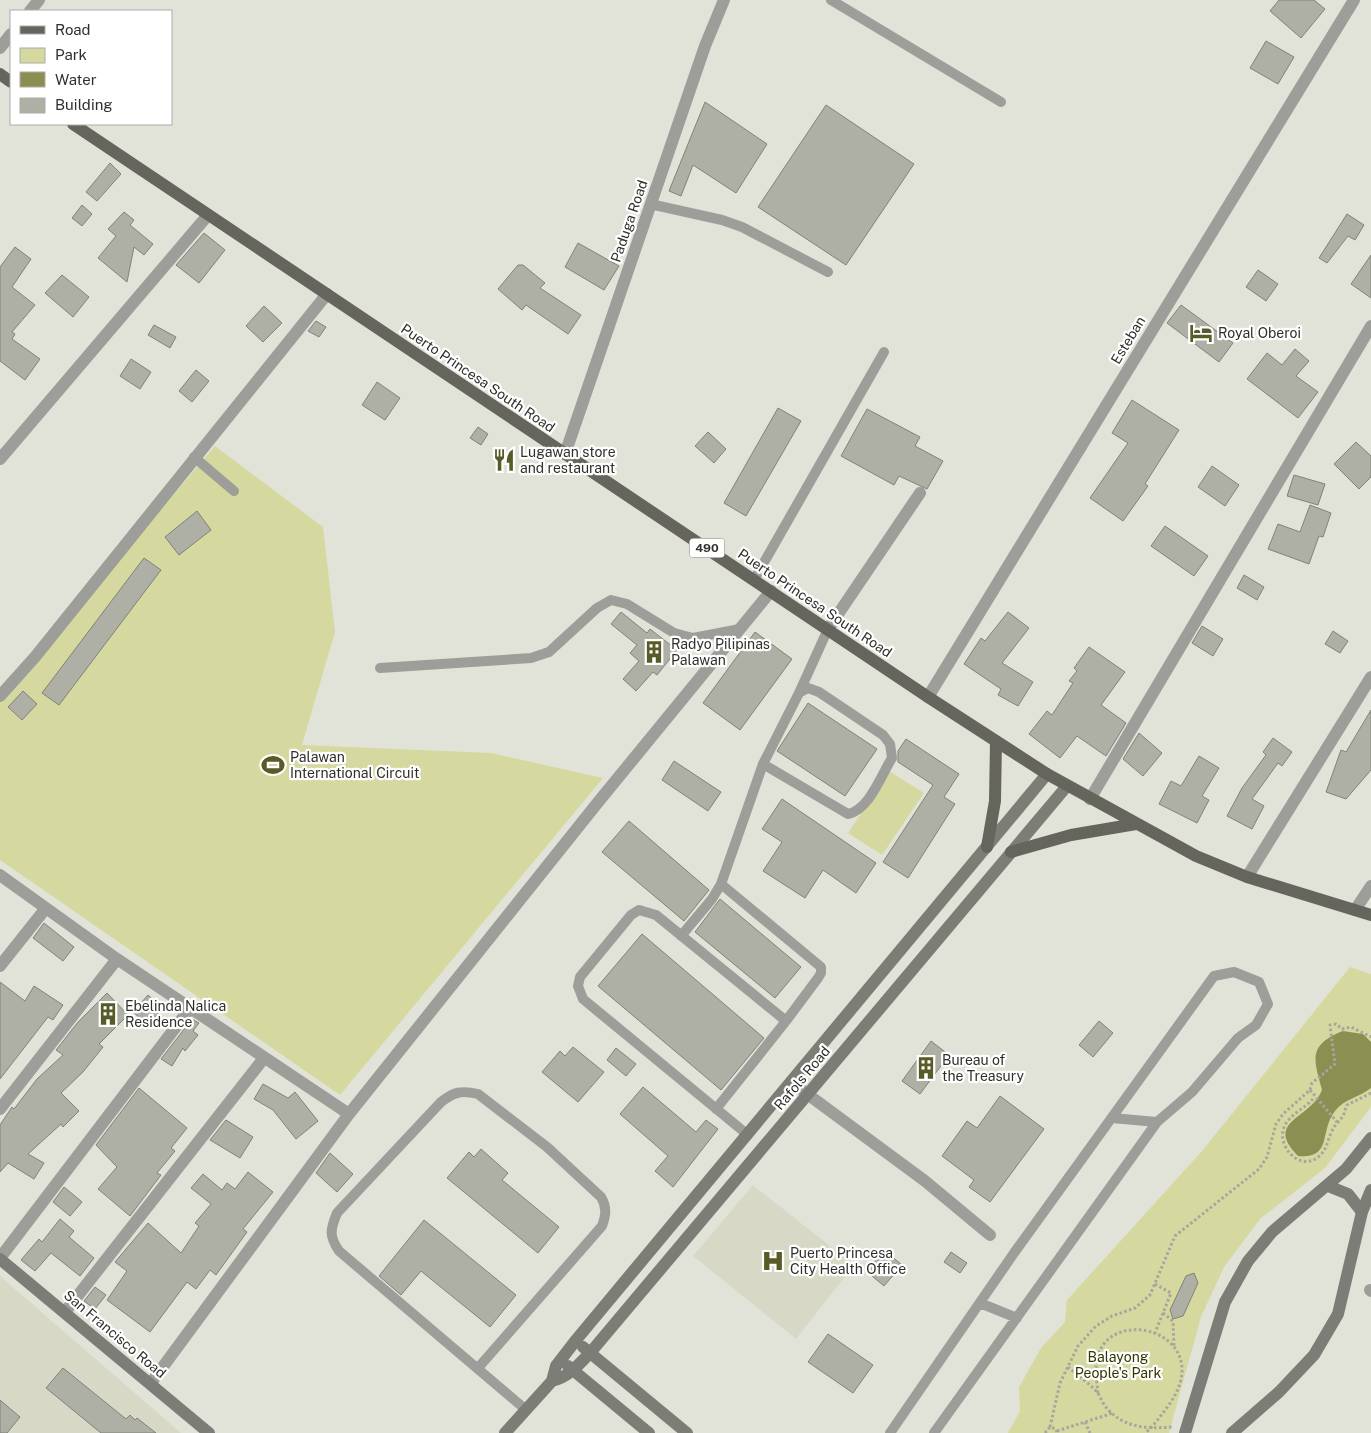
<svg xmlns="http://www.w3.org/2000/svg" width="1371" height="1433" font-family="'Public Sans',sans-serif">
<style>
.built{fill:#d7d9c6}
.green{fill:#d5d99f}
.water{fill:#8c8f52}
.building{fill:#afb0a5;stroke:#818278}
.lines{fill:none;stroke-linecap:round;stroke-linejoin:round}
.path{stroke:#a5a69d;stroke-width:3;stroke-dasharray:2.5 2.5;stroke-linecap:butt}
.lane{stroke:#9d9e99;stroke-width:10}
.street{stroke:#9d9e99;stroke-width:12}
.secondary{stroke:#7c7d76;stroke-width:12}
.primary{stroke:#65655d;stroke-width:12}
.labels{text-anchor:middle;stroke-width:4.5;stroke-linejoin:round;paint-order:stroke}
.shield{fill:#fff;stroke:#6d6d6b;stroke-width:1}
.shield-label{font-size:12px;font-weight:bold;fill:#2f2f2b}
.street-label{font-size:14px;fill:#2f2f2b;stroke:#fff}
.poi-label{font-size:14px;fill:#2f2f2b;stroke:#fff;text-anchor:start}
.park-label{font-size:14px;fill:#343602;stroke:#fff}
</style>
<rect width="100%" height="100%" fill="#e2e3d8"/>
<path class="built" d="M 753,1185 L 854,1265 L 796,1339 L 693,1256 Z
M 0,1276 L 181,1433 L 0,1433 Z"/>
<path class="green" d="M 215,446 L 323,527 L 335,632 L 302,745 L 491,753 L 603,778 L 340,1095 L 0,860 L 0,699 Z
M 889,771 L 924,793 L 882,855 L 848,833 Z
M 1350,967 L 1371,974 L 1371,1107 L 1325,1168 L 1260,1219 L 1224,1267 L 1201,1317 L 1169,1433 L 1008,1433 L 1020,1411 L 1019,1387 L 1041,1348 L 1065,1322 L 1067,1300 L 1202,1151 Z"/>
<path class="water" d="M 1343,1031 L 1363,1034 L 1371,1042 L 1371,1088 C 1360,1097 1344,1099 1335,1111 C 1319,1131 1333,1159 1298,1156 C 1263,1121 1311,1119 1322,1090 C 1314,1060 1307,1045 1343,1031 Z"/>
<path class="building" d="M 1279,0 L 1314,0 L 1325,9 L 1301,38 L 1270,11 Z
M 1266,41 L 1294,57 L 1278,84 L 1250,68 Z
M 705,102 L 767,144 L 736,193 L 693,165 L 681,196 L 669,191 Z
M 826,105 L 914,164 L 846,265 L 758,207 Z
M 110,163 L 121,174 L 97,201 L 86,192 Z
M 82,205 L 92,214 L 82,226 L 72,218 Z
M 124,212 L 134,220 L 130,225 L 153,244 L 144,255 L 134,247 L 127,282 L 98,258 L 116,236 L 108,229 Z
M 1347,214 L 1364,225 L 1355,240 L 1348,236 L 1327,263 L 1319,258 Z
M 204,233 L 225,250 L 199,283 L 176,265 Z
M 578,243 L 619,266 L 604,290 L 565,267 Z
M 15,247 L 31,259 L 12,287 L 35,305 L 12,332 L 15,334 L 12,339 L 40,359 L 25,380 L 0,361 L 0,267 Z
M 1371,255 L 1371,298 L 1351,284 Z
M 518,265 L 523,265 L 545,283 L 540,288 L 581,315 L 568,334 L 526,305 L 522,310 L 498,289 Z
M 1258,270 L 1278,284 L 1266,301 L 1246,287 Z
M 62,275 L 89,297 L 73,317 L 45,293 Z
M 1181,305 L 1233,343 L 1219,362 L 1167,323 Z
M 264,306 L 282,323 L 263,342 L 246,326 Z
M 316,321 L 326,327 L 319,337 L 308,331 Z
M 154,325 L 176,337 L 170,348 L 148,335 Z
M 1295,349 L 1309,361 L 1296,376 L 1318,392 L 1298,418 L 1247,379 L 1267,353 L 1282,365 Z
M 131,359 L 151,372 L 140,389 L 120,376 Z
M 196,370 L 209,381 L 192,402 L 179,391 Z
M 377,382 L 400,398 L 385,420 L 362,405 Z
M 1132,400 L 1179,430 L 1145,484 L 1148,486 L 1123,521 L 1090,498 L 1128,443 L 1112,433 Z
M 778,408 L 801,421 L 746,516 L 724,503 Z
M 867,409 L 920,437 L 915,446 L 943,461 L 927,489 L 899,476 L 894,485 L 841,456 Z
M 478,427 L 488,434 L 481,445 L 470,438 Z
M 708,432 L 726,449 L 714,463 L 695,446 Z
M 1356,442 L 1371,456 L 1371,477 L 1359,489 L 1334,464 Z
M 1212,466 L 1239,485 L 1225,506 L 1198,487 Z
M 1294,475 L 1325,484 L 1318,505 L 1287,496 Z
M 1310,505 L 1331,513 L 1323,537 L 1319,536 L 1309,564 L 1268,549 L 1278,524 L 1300,532 Z
M 197,511 L 211,530 L 179,555 L 165,537 Z
M 1165,526 L 1208,556 L 1194,576 L 1151,546 Z
M 144,558 L 161,570 L 59,705 L 42,693 Z
M 1244,575 L 1264,587 L 1257,600 L 1237,588 Z
M 621,612 L 647,633 L 650,629 L 677,650 L 657,675 L 653,672 L 636,691 L 623,679 L 639,661 L 630,653 L 637,645 L 611,624 Z
M 1008,612 L 1029,628 L 1002,663 L 1033,682 L 1018,706 L 998,695 L 1001,689 L 964,664 L 981,638 L 985,641 Z
M 1202,626 L 1223,639 L 1213,656 L 1192,643 Z
M 1333,631 L 1348,641 L 1340,653 L 1325,644 Z
M 755,632 L 792,659 L 740,730 L 703,703 Z
M 1089,647 L 1125,672 L 1101,705 L 1126,723 L 1106,756 L 1077,736 L 1060,758 L 1029,734 L 1047,711 L 1052,715 L 1073,683 L 1069,681 L 1077,671 L 1074,668 Z
M 23,691 L 37,704 L 22,720 L 8,707 Z
M 808,703 L 877,749 L 845,796 L 777,751 Z
M 1371,710 L 1371,770 L 1346,799 L 1326,792 L 1341,750 L 1346,752 Z
M 1139,733 L 1162,753 L 1143,776 L 1123,759 Z
M 1273,738 L 1292,752 L 1282,766 L 1278,763 L 1252,799 L 1264,806 L 1252,829 L 1227,816 L 1242,788 L 1266,755 L 1263,752 Z
M 906,739 L 959,774 L 944,797 L 955,804 L 908,878 L 883,862 L 933,785 L 898,762 L 898,751 Z
M 1199,756 L 1219,768 L 1202,796 L 1209,800 L 1197,823 L 1159,804 L 1171,781 L 1181,786 Z
M 674,761 L 721,792 L 708,811 L 662,780 Z
M 782,799 L 876,863 L 856,893 L 823,870 L 805,898 L 763,871 L 782,842 L 762,829 Z
M 629,821 L 709,890 L 684,921 L 602,852 Z
M 720,899 L 801,967 L 775,998 L 695,932 Z
M 44,923 L 74,947 L 63,961 L 33,938 Z
M 642,934 L 764,1038 L 721,1090 L 598,986 Z
M 0,982 L 25,1001 L 34,986 L 63,1005 L 53,1020 L 48,1017 L 0,1079 Z
M 107,993 L 128,1015 L 99,1044 L 103,1047 L 83,1072 L 61,1093 L 79,1111 L 63,1127 L 61,1124 L 28,1154 L 44,1163 L 34,1179 L 8,1163 L 0,1172 L 0,1125 L 12,1107 L 14,1109 L 37,1079 L 63,1055 L 56,1050 L 78,1022 Z
M 148,995 L 163,1008 L 148,1025 L 133,1012 Z
M 192,1019 L 199,1023 L 193,1031 L 198,1035 L 185,1051 L 183,1048 L 172,1066 L 161,1059 Z
M 1099,1021 L 1113,1033 L 1093,1057 L 1079,1045 Z
M 931,1041 L 949,1055 L 920,1094 L 902,1081 Z
M 573,1047 L 604,1072 L 578,1102 L 542,1072 L 560,1051 L 565,1056 Z
M 616,1048 L 636,1064 L 626,1076 L 607,1060 Z
M 263,1084 L 288,1098 L 295,1092 L 318,1121 L 296,1139 L 273,1110 L 254,1099 Z
M 643,1087 L 696,1132 L 706,1120 L 718,1129 L 673,1187 L 655,1171 L 668,1156 L 620,1114 Z
M 139,1088 L 187,1128 L 171,1148 L 175,1151 L 157,1173 L 161,1175 L 130,1216 L 98,1189 L 117,1167 L 96,1145 Z
M 1000,1096 L 1044,1129 L 990,1202 L 969,1187 L 974,1180 L 942,1156 L 967,1121 L 977,1128 Z
M 226,1120 L 253,1137 L 240,1158 L 210,1140 Z
M 481,1149 L 508,1173 L 502,1180 L 559,1227 L 538,1253 L 447,1178 L 469,1152 L 474,1157 Z
M 330,1153 L 353,1174 L 337,1192 L 316,1173 Z
M 248,1172 L 273,1192 L 243,1229 L 247,1232 L 216,1275 L 210,1270 L 196,1289 L 187,1282 L 150,1332 L 107,1300 L 127,1271 L 115,1262 L 148,1223 L 181,1253 L 199,1226 L 195,1223 L 211,1204 L 191,1188 L 203,1174 L 222,1190 L 227,1183 L 235,1189 Z
M 64,1187 L 82,1202 L 70,1216 L 53,1202 Z
M 60,1219 L 74,1231 L 69,1237 L 94,1258 L 80,1276 L 51,1253 L 35,1271 L 21,1260 L 39,1239 L 42,1242 Z
M 424,1220 L 516,1295 L 490,1327 L 421,1271 L 401,1295 L 379,1276 Z
M 884,1250 L 902,1265 L 884,1286 L 866,1271 Z
M 951,1252 L 967,1263 L 960,1273 L 944,1262 Z
M 1194,1273 L 1198,1283 L 1183,1316 L 1173,1319 L 1170,1310 L 1186,1276 Z
M 95,1287 L 106,1295 L 95,1309 L 84,1301 Z
M 828,1334 L 873,1365 L 853,1393 L 808,1362 Z
M 63,1368 L 126,1419 L 130,1415 L 135,1420 L 137,1418 L 156,1433 L 101,1433 L 46,1388 Z
M 0,1400 L 20,1417 L 7,1433 L 0,1433 Z"/>
<g class="lines">
<path class="path" d="M 1310,1090 L 1337,1122
M 1313,1099 C 1305,1108 1291,1114 1285,1125 C 1275,1144 1298,1171 1317,1158 C 1327,1151 1327,1141 1332,1131 C 1334,1125 1340,1121 1343,1116 C 1345,1112 1345,1109 1347,1105 L 1371,1093
M 1155,1284 L 1171,1293 L 1155,1333
M 1163,1313 L 1173,1321 L 1174,1346
M 1068,1367 C 1077,1375 1089,1383 1097,1392 C 1100,1396 1102,1402 1105,1406 C 1122,1428 1147,1429 1172,1427
M 1098,1393 C 1097,1381 1094,1367 1098,1355 C 1116,1302 1223,1338 1165,1410 C 1159,1418 1153,1427 1145,1433
M 1085,1422 L 1090,1433
M 1050,1427 L 1060,1383 L 1078,1346 L 1096,1326 L 1112,1316 L 1135,1308 L 1150,1295 L 1175,1236 L 1259,1169 L 1267,1157 L 1276,1124 L 1283,1114 L 1310,1090 L 1312,1083 L 1335,1064 L 1330,1025 L 1336,1024 L 1342,1029 L 1351,1027 L 1371,1037
M 1057,1431 L 1113,1413
M 1045,1433 L 1050,1427 L 1056,1429 L 1057,1432"/>
<path class="lane" d="M 831,0 L 1001,102
M 650,204 L 722,220 L 742,227 L 828,272
M 194,457 L 234,491
M 754,580 L 884,352
M 380,668 L 531,658 L 549,652 L 597,608 L 611,600 L 627,604 L 674,633 L 693,638 L 740,629
M 799,693 L 828,629
M 721,884 L 821,967 L 821,973 L 818,978 L 786,1021
M 681,936 L 712,899 L 721,884 L 763,764 L 799,693 L 808,688 L 819,692 L 883,735 L 890,744 L 892,758 C 881,775 870,809 848,814 L 763,764
M 716,1109 L 786,1021 L 656,915 L 639,910 L 631,915 L 580,977 L 578,986 L 583,999 L 748,1135
M 1112,1118 L 1157,1122
M 980,1303 L 1017,1318
M 478,1368 L 602,1226 C 606,1215 607,1207 601,1197 L 547,1147 L 478,1094 C 461,1090 454,1092 441,1102 L 337,1213 C 330,1230 329,1236 339,1251 L 525,1409
M 890,1433 L 1014,1253 L 1214,976 L 1234,972 L 1259,982 L 1268,1004 L 1256,1025 L 1238,1038 L 1192,1092 L 1157,1122 L 934,1433"/>
<path class="street" d="M 30,11 L 39,0
M 0,48 L 11,34
M 565,454 L 705,46 L 724,0
M 0,459 L 208,215
M 828,629 L 920,493
M 0,696 L 35,657 L 327,294
M 928,697 L 1354,0
M 1090,799 L 1371,326
M 0,875 L 117,959 L 349,1114
M 1247,877 L 1371,677
M 1355,910 L 1371,886
M 0,966 L 46,908
M 791,1082 L 925,1181 L 990,1235
M 0,1109 L 117,959
M 0,1258 L 191,1007
M 1370,1290 L 1371,1291
M 65,1312 L 264,1058
M 151,1383 L 349,1114 L 599,801 L 771,591"/>
<path class="secondary" d="M 1328,1186 L 1348,1194 L 1362,1212
M 0,1259 L 209,1433
M 583,1347 L 687,1433
M 568,1366 L 649,1433
M 552,1381 C 569,1377 578,1365 590,1353 L 1067,786
M 505,1433 L 552,1381 L 556,1366 L 576,1340 L 1047,774
M 1185,1433 L 1225,1302 L 1248,1261 L 1272,1232 L 1346,1169 L 1371,1138
M 1232,1433 L 1279,1392 L 1314,1355 L 1338,1314 L 1362,1212 L 1371,1190"/>
<path class="primary" d="M 0,74 L 11,82
M 73,124 L 928,697 L 1047,774 L 1196,856 L 1247,877 L 1371,915
M 987,847 L 995,801 L 996,741
M 1011,852 L 1071,835 L 1136,824"/>
</g>
<defs>
<symbol id="hotel-bare" viewBox="-9 -9 18 18"><path d="M-6-4.5h1.5V1H6V5H4.5V3h-9V5H-6ZM-4 0a1.8 1.8 0 1 1 3.6 0ZM.5 0V-2.5h3Q6-2.5 6 0Z" fill="#585a27" stroke="#fff" stroke-width="2.5" paint-order="stroke"/></symbol>
<symbol id="restaurant-bare" viewBox="-9 -9 18 18"><path d="M-5-6h1v4h1v-4h1v4h1v-4h1v5L-1.5 .5V6h-2V.5L-5-1ZM5-6V6H3V1.5H1.5Q1.5-4 5-6Z" fill="#585a27" stroke="#fff" stroke-width="2.5" paint-order="stroke"/></symbol>
<symbol id="building-bare" viewBox="-9 -9 18 18"><path d="M-4-6H4V6H1V3H-1V6H-4ZM-2.5-4.3h1.7v1.8h-1.7ZM.8-4.3h1.7v1.8H.8ZM-2.5-1h1.7V.8h-1.7ZM.8-1h1.7V.8H.8Z" fill="#585a27" stroke="#fff" stroke-width="2.5" paint-order="stroke"/></symbol>
<symbol id="stadium-bare" viewBox="-9 -9 18 18"><path d="M0-5a6.5 5 0 1 0 0 10a6.5 5 0 1 0 0-10ZM-3.5-1.8h7v3.6h-7Z" fill="#585a27" stroke="#fff" stroke-width="2.5" paint-order="stroke"/></symbol>
<symbol id="hospital-bare" viewBox="-9 -9 18 18"><path d="M-5-5h3v3.5h4V-5h3V5h-3V1.5h-4V5h-3Z" fill="#585a27" stroke="#fff" stroke-width="2.5" paint-order="stroke"/></symbol>
</defs>
<g fill-rule="evenodd">
<use href="#hotel-bare" x="1185" y="317" width="32" height="32"/>
<use href="#restaurant-bare" x="488" y="444" width="32" height="32"/>
<use href="#building-bare" x="638" y="636" width="32" height="32"/>
<use href="#stadium-bare" x="257" y="749" width="32" height="32"/>
<use href="#building-bare" x="92" y="998" width="32" height="32"/>
<use href="#building-bare" x="910" y="1052" width="32" height="32"/>
<use href="#hospital-bare" x="757" y="1245" width="32" height="32"/>
</g>
<g class="labels">
<rect class="shield" x="689.5" y="538.5" width="35" height="19" rx="4"/>
<g class="shield-label">
<text x="707" y="552">490</text>
</g>
<g class="street-label">
<text transform="translate(629 221) rotate(-71)" y="5">Paduga Road</text>
<text transform="translate(1128 340) rotate(-59)" y="5">Esteban</text>
<text transform="translate(478 378) rotate(34)" y="5">Puerto Princesa South Road</text>
<text transform="translate(815 603) rotate(34)" y="5">Puerto Princesa South Road</text>
<text transform="translate(802 1078) rotate(-50)" y="5">Rafols Road</text>
<text transform="translate(115 1334) rotate(40)" y="5">San Francisco Road</text>
</g>
<g class="poi-label">
<text x="1218" y="338">Royal Oberoi</text>
<text x="520" y="457">Lugawan store<tspan x="520" dy="16">and restaurant</tspan></text>
<text x="671" y="649">Radyo Pilipinas<tspan x="671" dy="16">Palawan</tspan></text>
<text x="290" y="762">Palawan<tspan x="290" dy="16">International Circuit</tspan></text>
<text x="125" y="1011">Ebelinda Nalica<tspan x="125" dy="16">Residence</tspan></text>
<text x="942" y="1065">Bureau of<tspan x="942" dy="16">the Treasury</tspan></text>
<text x="790" y="1258">Puerto Princesa<tspan x="790" dy="16">City Health Office</tspan></text>
</g>
<g class="park-label">
<text x="1118" y="1362">Balayong<tspan x="1118" dy="16">People's Park</tspan></text>
</g>
</g>
<rect x="10" y="10" width="162" height="115" fill="#ffffff" stroke="#acacaa"/>
<rect x="20" y="26" width="25" height="8" fill="#65655d" stroke="#acacaa"/>
<text x="55" y="35" font-size="15" fill="#2f2f2b">Road</text>
<rect x="20" y="48" width="25" height="15" fill="#d5d99f" stroke="#acacaa"/>
<text x="55" y="60" font-size="15" fill="#2f2f2b">Park</text>
<rect x="20" y="72" width="25" height="15" fill="#8c8f52" stroke="#acacaa"/>
<text x="55" y="85" font-size="15" fill="#2f2f2b">Water</text>
<rect x="20" y="98" width="25" height="15" fill="#afb0a5" stroke="#acacaa"/>
<text x="55" y="110" font-size="15" fill="#2f2f2b">Building</text>
</svg>
